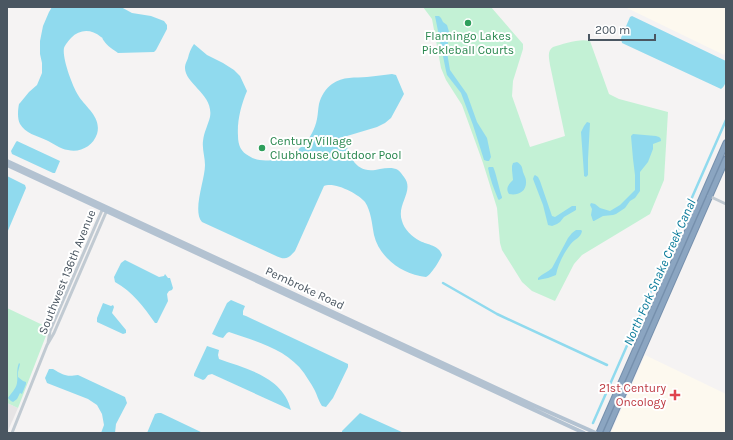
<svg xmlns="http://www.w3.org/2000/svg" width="733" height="440" font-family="Karla,sans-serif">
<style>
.commercial{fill:#fdf9ef}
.education{fill:#e6e4e5}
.green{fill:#c3f1d5}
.water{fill:#90daee}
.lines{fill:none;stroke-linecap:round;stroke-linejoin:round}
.canal{stroke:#90daee;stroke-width:2.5}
.highway-casing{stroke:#7690ad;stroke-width:7}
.minor{stroke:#c1cad2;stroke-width:3}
.major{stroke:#b3c2d1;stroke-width:4}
.highway{stroke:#8ba5c1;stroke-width:5}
.leisure-dot{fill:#2e9e5b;stroke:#fff;stroke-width:1.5}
.health-dot{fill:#e0444e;stroke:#fff;stroke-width:1.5}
.labels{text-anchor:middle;stroke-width:4;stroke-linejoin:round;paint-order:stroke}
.leisure-label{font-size:12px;fill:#27864d;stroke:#fff}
.street-label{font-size:12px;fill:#4a5661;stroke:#fff}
.health-label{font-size:12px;fill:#be3a42;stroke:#fff;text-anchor:end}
.water-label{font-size:13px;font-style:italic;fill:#0c7c9b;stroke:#fff}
</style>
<rect width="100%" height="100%" fill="#f5f3f3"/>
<path class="commercial" d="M 625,7 L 726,7 L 726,50 L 724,55 Z
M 645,355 L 726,394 L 726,433 L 611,433 Z"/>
<path class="education" d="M 7,403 L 18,408 L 7,433 Z"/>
<path class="green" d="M 423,7 L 491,7 L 523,44 L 523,49 L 513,81 L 512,96 L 530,147 L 565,136 L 550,65 C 549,58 547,51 553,47 C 563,44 580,38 590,41 L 609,94 L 619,99 L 668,112 L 664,180 L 650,214 L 582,255 L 574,264 L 555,301 L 532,291 L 522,282 L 502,250 L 500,243 L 497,208 L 483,163 L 462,105 L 446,80 L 441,68 L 432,19 Z
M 7,308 L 49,328 L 18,408 L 7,403 Z"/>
<path class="water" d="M 52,7 L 121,7 L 132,13 L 151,16 L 164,21 L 167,25 L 167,29 L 156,50 L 154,52 L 118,53 C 114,50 107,46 104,41 C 101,37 104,39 101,37 C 91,29 80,29 71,38 C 69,40 65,45 64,48 C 62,58 72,85 78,95 C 85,107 102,117 97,134 C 93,146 80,153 68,150 C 60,149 53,143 46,140 C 37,136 25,133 20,124 C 17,118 18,109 19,104 L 20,103 L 29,92 L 37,85 L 42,73 L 42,63 L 40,54 L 40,41 L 43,26 L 49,12 Z
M 435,16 L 439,16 L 441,18 L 443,22 L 447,25 L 450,35 L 448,41 L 447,52 L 450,70 L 467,94 L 477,122 L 487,138 L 491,157 L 489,161 L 487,161 L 484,160 L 473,125 L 461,93 L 447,75 L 446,71 Z
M 632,16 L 726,61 C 726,70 729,83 721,89 L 622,43 L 621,38 L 630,17 Z
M 194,44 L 207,55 L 223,63 L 234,70 L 240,76 L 247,91 C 241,105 237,121 238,136 C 238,145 241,152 249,156 C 258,162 269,161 279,159 C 298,154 313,139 317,119 C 318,114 318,109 319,104 C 321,96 326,88 332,84 C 343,76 355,78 367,77 C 376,76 384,75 392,74 L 396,75 L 404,94 L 391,118 L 385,123 L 377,127 L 347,136 L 344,138 C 350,158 356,175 380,169 C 386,168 393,167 398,170 C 401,172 402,175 404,177 C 415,191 396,204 402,221 C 404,229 412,237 420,241 C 428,245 439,245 442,255 C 440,260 431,275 426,277 C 424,277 421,276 420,276 C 399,272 379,256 374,235 C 372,224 371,211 365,202 C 359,194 334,181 324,186 L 295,251 C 287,260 285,260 274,255 L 202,222 C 192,211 205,180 205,165 C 205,157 202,149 203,141 C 204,132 208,125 210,117 C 214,94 184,84 185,67 C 185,64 187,61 188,58 C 189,53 191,48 194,44 Z
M 587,122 L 590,123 L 588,159 L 588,175 L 586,177 L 584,176 L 584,174 L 581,132 L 584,126 Z
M 633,134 L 656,136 C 660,137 661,138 661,141 L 653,144 L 653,149 L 648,162 L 640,172 L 640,191 L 635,198 L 630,201 L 625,208 L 616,214 L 613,215 L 603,216 L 594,221 L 593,221 L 591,215 L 592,209 L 590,205 L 591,203 L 595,204 L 600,208 L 610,211 L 620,205 L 635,190 L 635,175 L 633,159 L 631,136 Z
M 17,141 L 60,161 L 55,173 L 53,173 L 12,154 L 11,151 L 16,142 Z
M 517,162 C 522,165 522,167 523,172 C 524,175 526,178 526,181 C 527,192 517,196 509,194 C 505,188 509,184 513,180 L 512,170 L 512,166 L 513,163 Z
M 489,167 C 490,167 492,167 493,167 C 495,169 500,192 502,197 L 502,198 L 499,200 L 498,199 C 494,189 490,179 488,168 Z
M 535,175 L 538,177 L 540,181 L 552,216 L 555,217 L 572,206 L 576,206 L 576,210 L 564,217 L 560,222 L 557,224 L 552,226 L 548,225 L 543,205 L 533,179 L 534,176 Z
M 7,176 L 25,185 L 26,188 L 7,233 Z
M 576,230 L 581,230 L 582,231 C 581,238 574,239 570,245 C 564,253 558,264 556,275 L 548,278 L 538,280 L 538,278 C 542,274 548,272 552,268 L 568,238 L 572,233 Z
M 125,260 L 159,277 L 164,276 L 165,274 L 168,278 L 170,278 L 173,288 L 172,290 L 169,291 L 167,294 L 168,301 L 157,323 L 155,323 C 143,306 133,292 115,282 L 114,277 L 121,263 Z
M 231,300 L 245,306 L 243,311 L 243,315 L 246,316 L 348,364 L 348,367 L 333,398 L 326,407 L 322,406 C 318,400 317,394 314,389 C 311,383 307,378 304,373 C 287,349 255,341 229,332 L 227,333 L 223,338 L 219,337 L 212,334 L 227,303 Z
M 103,303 L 111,306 L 113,305 L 114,307 L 112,313 L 126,330 L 126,333 L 123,334 L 97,322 L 97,318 Z
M 207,346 L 219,350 L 218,355 L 219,359 C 247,369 283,377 291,410 L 212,374 L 208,375 L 205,379 L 203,380 L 194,376 L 194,374 Z
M 19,363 L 20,364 L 18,372 L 18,377 L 23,381 L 26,382 L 26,384 L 22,394 L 20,393 L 17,399 L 13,402 L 11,401 L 8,398 C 11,393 16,389 17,383 C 18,376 16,370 19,363 Z
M 49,369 L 53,369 C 63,375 66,377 78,375 L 125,397 L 127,403 L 116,424 L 115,433 L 101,433 L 104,425 L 102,414 L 97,405 L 88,399 L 47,383 L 45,378 Z
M 158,413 L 161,413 L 203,433 L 147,433 L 155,414 Z
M 360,413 L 362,414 L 404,433 L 342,433 L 342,431 Z"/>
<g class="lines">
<path class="canal" d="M 443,283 L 497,314 L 607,365
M 593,423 L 726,120"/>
<defs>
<path id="highway" d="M 599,433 L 726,143
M 606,433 L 726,159"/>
</defs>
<use href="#highway" class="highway-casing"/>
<path class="minor" d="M 709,196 L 726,204
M 48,343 L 50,331 L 103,208
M 12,433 L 47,345 L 54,333 L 107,210"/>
<path class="major" d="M 7,161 L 533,405 L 596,433
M 7,165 L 584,433"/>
<use href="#highway" class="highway"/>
</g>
<g class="leisure-dot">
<circle cx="468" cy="23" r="4"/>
<circle cx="262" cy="148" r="4"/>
</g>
<path class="health-dot" d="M673 389h4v4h4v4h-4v4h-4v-4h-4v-4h4z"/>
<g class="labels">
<g class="leisure-label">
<text x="468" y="40">Flamingo Lakes<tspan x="468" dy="14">Pickleball Courts</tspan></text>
<text x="270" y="145" text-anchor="start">Century Village<tspan x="270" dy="14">Clubhouse Outdoor Pool</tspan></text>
</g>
<g class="street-label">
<text transform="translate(67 272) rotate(-68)" y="4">Southwest 136th Avenue</text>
<text transform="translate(305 288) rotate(25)" y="4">Pembroke Road</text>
</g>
<g class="health-label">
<text x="666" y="392">21st Century<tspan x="666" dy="14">Oncology</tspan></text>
</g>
<g class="water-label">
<text transform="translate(659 272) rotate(-66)" y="5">North Fork Snake Creek Canal</text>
</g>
</g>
<rect width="733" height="440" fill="none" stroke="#4a5661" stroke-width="16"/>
<path d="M589 34v6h66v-6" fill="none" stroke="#4a5661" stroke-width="2"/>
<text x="595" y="34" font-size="12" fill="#4a5661" stroke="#ffffff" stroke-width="3" paint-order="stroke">200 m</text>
</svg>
